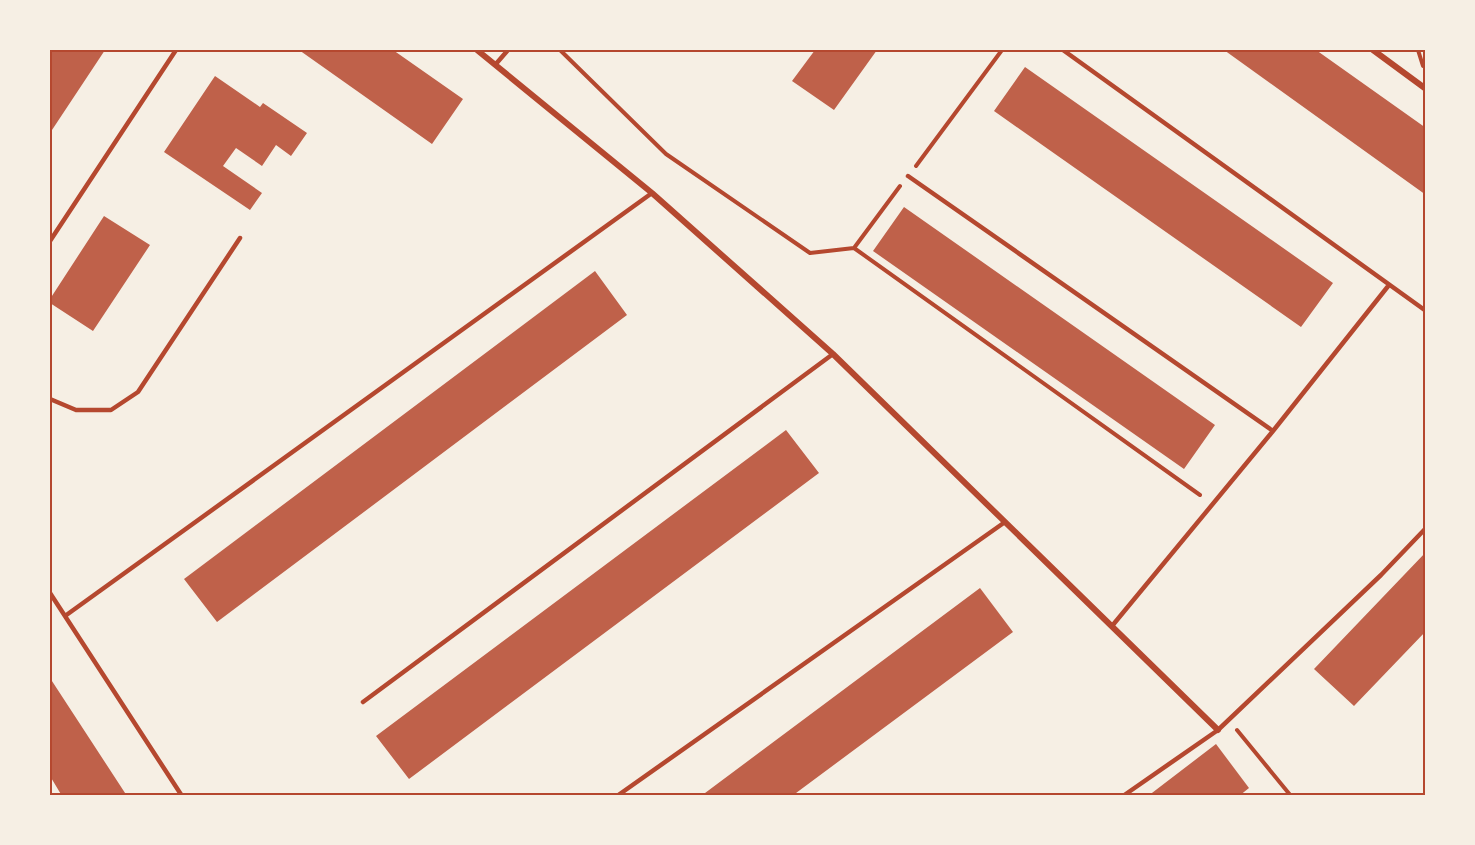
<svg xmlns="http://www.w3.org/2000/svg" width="1475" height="845" font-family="'Open Sans',sans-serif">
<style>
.building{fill:#bf614a}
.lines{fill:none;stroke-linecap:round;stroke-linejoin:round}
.path{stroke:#b5482f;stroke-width:4}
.service{stroke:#b5482f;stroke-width:4.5}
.minor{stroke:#b5482f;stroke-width:6}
.neatline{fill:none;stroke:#b5482f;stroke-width:2}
</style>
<rect width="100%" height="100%" fill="#f6efe4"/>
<path class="building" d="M 50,50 L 105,50 L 50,133 Z
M 299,50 L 393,50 L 463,99 L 432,144 Z
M 815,50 L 877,50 L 834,110 L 792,81 Z
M 1224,50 L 1316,50 L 1426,128 L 1426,195 Z
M 1025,67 L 1333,283 L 1301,327 L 994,111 Z
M 215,76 L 260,107 L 263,103 L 307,133 L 291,156 L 276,145 L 262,166 L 236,148 L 223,166 L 262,193 L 250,210 L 164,152 Z
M 904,207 L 1215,425 L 1184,469 L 873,251 Z
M 104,216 L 150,245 L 93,331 L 50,303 L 50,299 Z
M 595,271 L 627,315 L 217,622 L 184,579 Z
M 786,430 L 819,473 L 409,779 L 376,736 Z
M 1426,552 L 1426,631 L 1354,706 L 1314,669 Z
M 980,588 L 1013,632 L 792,796 L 701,796 Z
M 50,678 L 127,796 L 62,796 L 50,776 Z
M 1216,744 L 1249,788 L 1239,796 L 1148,796 Z"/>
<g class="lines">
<path class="path" d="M 560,50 L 666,154 L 810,253 L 854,248 L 1200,495
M 1418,50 L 1423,66
M 916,166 L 1002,50
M 854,248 L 900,186
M 1237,730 L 1291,796"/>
<path class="service" d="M 1063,50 L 1426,311
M 495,65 L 508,50
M 908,176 L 1273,431
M 50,241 L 176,50
M 50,399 L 76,410 L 111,410 L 138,392 L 240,238
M 50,593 L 182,796
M 65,616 L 652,193
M 1112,626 L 1273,431 L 1389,285
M 363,702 L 833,354
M 617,796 L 1005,522
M 1123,796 L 1218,730 L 1381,575 L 1426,528"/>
<path class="minor" d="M 477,50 L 652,193 L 833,354 L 1218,730
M 1373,50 L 1426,89"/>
</g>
<rect width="1475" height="845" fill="none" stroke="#f6efe4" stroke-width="102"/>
<rect x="51" y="51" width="1373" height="743" class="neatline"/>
</svg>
